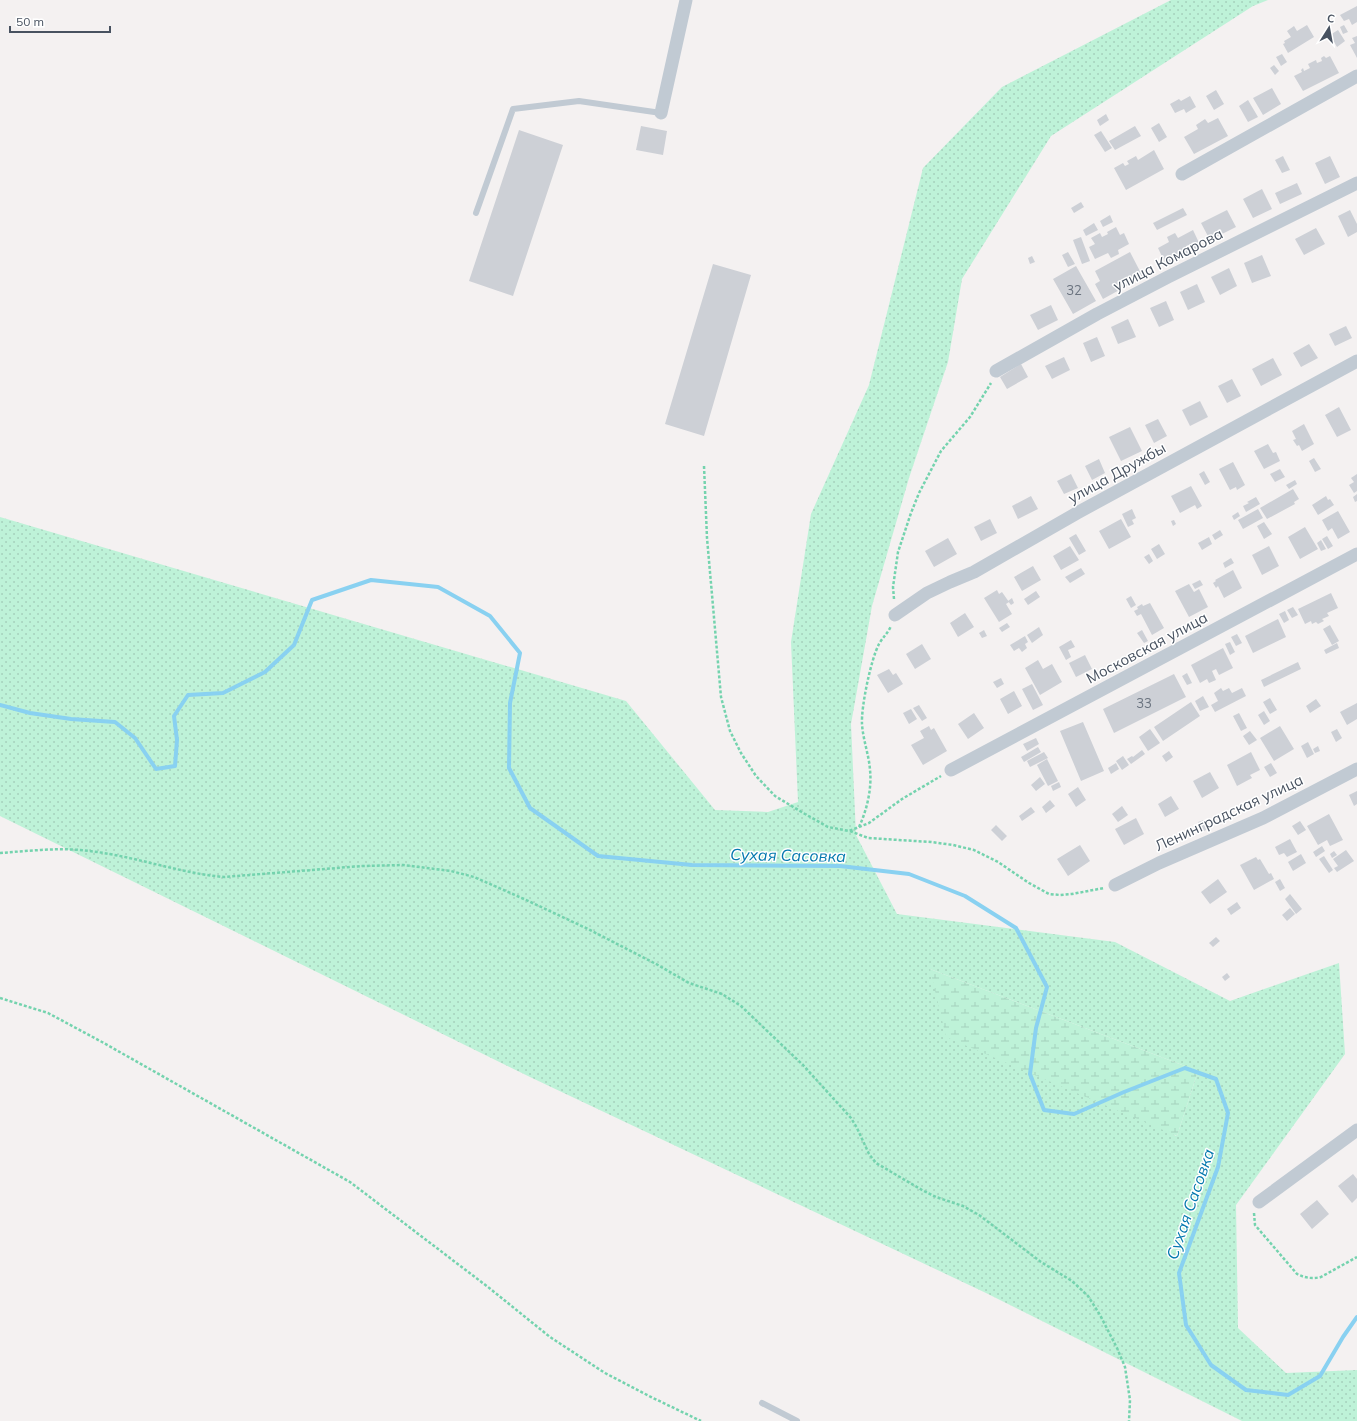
<svg xmlns="http://www.w3.org/2000/svg" width="1357" height="1421" font-family="Mulish,sans-serif">
<style>
.grass{fill:url(#grass-dots);fill-rule:evenodd}
.wetland{fill:url(#wetland-marsh)}
.lines{fill:none;stroke-linecap:round;stroke-linejoin:round}
.stream{stroke:#89d1f1;stroke-width:4}
.building{fill:#cdd0d6}
.path{stroke:#74d3ae;stroke-width:2.5;stroke-dasharray:3 2;stroke-linecap:butt}
.lane{stroke:#c1cad3;stroke-width:6}
.street{stroke:#c1cad3;stroke-width:13}
.labels{text-anchor:middle;stroke-width:3;stroke-linejoin:round;paint-order:stroke}
.number-label{font-size:13px;fill:#69727e}
.street-label{font-size:15px;fill:#485260;stroke:#fff}
.water-label{font-size:16px;font-style:italic;fill:#0579af;stroke:#fff}
</style>
<defs>
<pattern id="grass-dots" width="8" height="8" patternUnits="userSpaceOnUse"><rect width="8" height="8" fill="#bef2d8"/><path d="M2 2h.1M6 6h.1" fill="none" stroke="#a5d1bc" stroke-width="1.8" stroke-linecap="round"/></pattern>
<pattern id="wetland-marsh" width="20" height="14" patternUnits="userSpaceOnUse"><rect width="20" height="14" fill="#bef2d8"/><path d="M1 5h8M5 5V1M11 12h8M15 12V8" fill="none" stroke="#a5d1bc"/></pattern>
</defs>
<rect width="100%" height="100%" fill="#f4f1f1"/>
<path class="grass" d="M 1171,0 L 1268,0 L 1253,6 L 1051,136 L 962,279 L 948,362 L 909,478 L 872,606 L 851,724 L 856,835 L 897,914 L 1115,942 L 1230,1001 L 1339,963 L 1345,1054 L 1236,1205 L 1238,1328 L 1286,1373 L 1357,1370 L 1357,1421 L 1242,1421 L 986,1293 L 530,1077 L 0,816 L 0,517 L 626,701 L 715,810 L 768,812 L 798,802 L 791,642 L 811,514 L 869,385 L 923,168 L 1002,87 ZM 930,969 L 1198,1071 L 1177,1136 L 1176,1136 Z"/>
<path class="wetland" d="M 930,969 L 1198,1071 L 1177,1136 L 946,1037 Z"/>
<g class="lines">
<path class="stream" d="M 0,705 L 30,713 L 71,719 L 115,722 L 135,738 L 156,769 L 175,766 L 177,740 L 174,716 L 188,695 L 223,693 L 265,672 L 294,645 L 312,600 L 371,580 L 438,587 L 490,616 L 520,653 L 510,703 L 509,768 L 530,808 L 598,856 L 692,865 L 840,866 L 909,874 L 965,896 L 1016,928 L 1047,987 L 1036,1028 L 1030,1074 L 1044,1110 L 1074,1114 L 1124,1092 L 1185,1068 L 1216,1079 L 1228,1113 L 1218,1167 L 1179,1273 L 1186,1325 L 1211,1365 L 1246,1390 L 1288,1395 L 1320,1376 L 1343,1337 L 1357,1317"/>
</g>
<path class="building" d="M 1357,6 L 1357,22 L 1352,25 L 1349,19 L 1344,21 L 1340,15 Z
M 1307,25 L 1314,37 L 1288,53 L 1283,44 L 1285,43 L 1284,41 L 1291,37 L 1287,31 L 1294,26 L 1297,31 Z
M 1344,25 L 1348,32 L 1343,34 L 1340,27 Z
M 1338,30 L 1345,41 L 1337,47 L 1330,35 Z
M 1357,36 L 1357,58 L 1350,45 L 1355,43 L 1352,38 Z
M 1282,54 L 1287,62 L 1281,66 L 1276,57 Z
M 1324,56 L 1326,58 L 1330,56 L 1339,73 L 1303,91 L 1294,76 L 1302,72 L 1301,70 L 1303,68 L 1304,71 L 1310,68 L 1308,64 L 1316,60 L 1317,63 L 1322,61 L 1321,58 Z
M 1274,65 L 1279,71 L 1275,75 L 1270,68 Z
M 1272,88 L 1281,104 L 1263,115 L 1253,98 Z
M 1216,90 L 1224,104 L 1214,110 L 1206,96 Z
M 1190,96 L 1196,107 L 1186,113 L 1184,109 L 1175,113 L 1170,104 L 1179,99 L 1181,101 Z
M 1248,100 L 1258,117 L 1248,122 L 1239,106 Z
M 1106,114 L 1109,120 L 1100,126 L 1097,120 Z
M 1218,118 L 1228,136 L 1194,154 L 1184,137 L 1198,129 L 1196,125 L 1205,119 L 1208,123 Z
M 1159,123 L 1167,137 L 1159,142 L 1151,128 Z
M 641,126 L 667,131 L 663,155 L 636,150 Z
M 1135,126 L 1141,136 L 1115,150 L 1109,141 Z
M 519,130 L 563,145 L 513,296 L 469,281 Z
M 1101,131 L 1112,148 L 1105,152 L 1094,135 Z
M 1154,150 L 1164,169 L 1126,190 L 1114,168 L 1123,163 L 1125,166 L 1129,164 L 1127,161 L 1136,156 L 1138,160 Z
M 1283,156 L 1290,170 L 1282,173 L 1275,160 Z
M 1330,156 L 1340,177 L 1325,184 L 1315,163 Z
M 1297,183 L 1302,194 L 1280,204 L 1275,193 Z
M 1262,189 L 1272,209 L 1253,218 L 1243,199 Z
M 1081,202 L 1084,207 L 1074,213 L 1071,208 Z
M 1183,208 L 1187,215 L 1157,230 L 1153,223 Z
M 1227,210 L 1236,227 L 1210,240 L 1201,223 Z
M 1350,210 L 1357,224 L 1357,232 L 1348,237 L 1338,216 Z
M 1110,215 L 1113,222 L 1103,227 L 1100,221 Z
M 1094,223 L 1098,230 L 1086,236 L 1083,230 Z
M 1116,227 L 1120,235 L 1124,233 L 1129,244 L 1118,250 L 1119,254 L 1111,258 L 1108,253 L 1095,259 L 1089,247 L 1095,244 L 1091,238 L 1100,233 L 1102,237 L 1108,234 L 1107,232 Z
M 1316,228 L 1325,244 L 1304,255 L 1295,239 Z
M 1193,230 L 1201,247 L 1166,265 L 1158,248 L 1169,242 L 1167,237 L 1175,233 L 1178,238 Z
M 1081,237 L 1090,261 L 1082,264 L 1073,240 Z
M 1068,252 L 1075,264 L 1068,267 L 1062,255 Z
M 1130,252 L 1143,277 L 1103,299 L 1095,284 L 1100,281 L 1095,271 Z
M 1262,255 L 1271,276 L 1252,283 L 1244,263 Z
M 1032,256 L 1035,262 L 1030,264 L 1028,258 Z
M 713,264 L 751,275 L 704,436 L 665,424 Z
M 1076,266 L 1096,301 L 1073,314 L 1053,279 Z
M 1229,268 L 1237,286 L 1220,295 L 1211,277 Z
M 1197,284 L 1205,302 L 1188,310 L 1180,292 Z
M 1166,301 L 1174,320 L 1159,327 L 1150,308 Z
M 1051,305 L 1058,320 L 1038,330 L 1030,315 Z
M 1128,319 L 1136,337 L 1118,344 L 1111,327 Z
M 1346,326 L 1352,338 L 1335,346 L 1329,334 Z
M 1097,337 L 1105,356 L 1091,362 L 1083,343 Z
M 1309,344 L 1318,358 L 1301,367 L 1293,353 Z
M 1064,357 L 1070,370 L 1052,379 L 1045,366 Z
M 1273,358 L 1282,375 L 1261,386 L 1252,369 Z
M 1021,364 L 1028,377 L 1007,389 L 1000,377 Z
M 1232,379 L 1241,396 L 1227,403 L 1218,386 Z
M 1200,401 L 1208,417 L 1190,426 L 1182,410 Z
M 1339,407 L 1351,430 L 1337,437 L 1325,415 Z
M 1158,419 L 1167,436 L 1154,443 L 1145,425 Z
M 1304,424 L 1314,444 L 1302,451 L 1299,445 L 1297,446 L 1293,440 L 1296,439 L 1292,431 Z
M 1130,427 L 1142,451 L 1121,461 L 1109,437 Z
M 1268,444 L 1273,453 L 1276,452 L 1280,461 L 1264,469 L 1254,451 Z
M 1314,458 L 1321,469 L 1315,472 L 1309,461 Z
M 1099,459 L 1105,473 L 1092,480 L 1085,466 Z
M 1233,462 L 1245,485 L 1237,490 L 1236,487 L 1230,490 L 1219,469 Z
M 1280,469 L 1285,477 L 1275,482 L 1270,474 Z
M 1204,471 L 1210,482 L 1205,485 L 1199,474 Z
M 1071,474 L 1078,488 L 1064,494 L 1057,481 Z
M 1357,474 L 1357,491 L 1354,493 L 1349,485 L 1354,482 L 1351,478 Z
M 1295,480 L 1297,484 L 1289,489 L 1286,485 Z
M 1191,486 L 1202,506 L 1197,509 L 1195,505 L 1180,513 L 1171,496 Z
M 1293,489 L 1299,499 L 1294,502 L 1295,504 L 1267,519 L 1260,508 Z
M 1357,494 L 1357,501 L 1355,502 L 1353,497 Z
M 1031,496 L 1038,509 L 1018,519 L 1012,506 Z
M 1326,496 L 1328,500 L 1330,499 L 1334,505 L 1318,515 L 1312,505 Z
M 1256,497 L 1260,504 L 1246,512 L 1243,506 L 1249,503 L 1247,502 Z
M 1132,509 L 1136,518 L 1132,520 L 1134,524 L 1128,527 L 1122,514 Z
M 1258,509 L 1263,518 L 1243,529 L 1238,520 Z
M 1338,511 L 1350,532 L 1338,539 L 1332,528 L 1328,531 L 1322,520 Z
M 1238,512 L 1240,516 L 1234,520 L 1232,516 Z
M 990,519 L 997,533 L 981,541 L 974,527 Z
M 1121,519 L 1131,537 L 1109,549 L 1099,531 Z
M 1174,520 L 1176,524 L 1173,526 L 1171,521 Z
M 1264,522 L 1272,534 L 1264,539 L 1257,526 Z
M 1305,527 L 1318,549 L 1300,559 L 1288,537 Z
M 1220,530 L 1223,535 L 1215,540 L 1212,535 Z
M 1076,534 L 1086,551 L 1079,555 L 1069,538 Z
M 1327,536 L 1333,546 L 1328,549 L 1322,539 Z
M 1209,537 L 1212,544 L 1202,550 L 1198,543 Z
M 948,538 L 957,554 L 934,567 L 925,551 Z
M 1321,540 L 1326,549 L 1321,551 L 1317,543 Z
M 1159,544 L 1165,554 L 1157,559 L 1151,549 Z
M 1070,546 L 1079,560 L 1061,570 L 1053,556 Z
M 1269,546 L 1279,566 L 1262,575 L 1252,555 Z
M 1149,554 L 1153,561 L 1149,564 L 1144,557 Z
M 1231,558 L 1234,563 L 1225,568 L 1223,563 Z
M 1033,566 L 1041,580 L 1022,591 L 1014,577 Z
M 1081,568 L 1085,574 L 1070,583 L 1065,577 Z
M 1233,570 L 1242,588 L 1224,598 L 1218,586 L 1216,588 L 1213,583 L 1216,581 L 1215,580 Z
M 1200,580 L 1203,585 L 1195,589 L 1192,584 Z
M 1189,584 L 1194,592 L 1199,589 L 1208,607 L 1189,617 L 1175,591 Z
M 997,590 L 999,594 L 1002,592 L 1009,602 L 1006,604 L 1012,614 L 999,622 L 984,598 Z
M 1036,591 L 1040,597 L 1028,605 L 1024,599 Z
M 1331,593 L 1338,608 L 1327,613 L 1329,616 L 1322,619 L 1324,621 L 1318,624 L 1316,622 L 1312,624 L 1311,621 L 1305,624 L 1298,609 Z
M 1131,596 L 1136,605 L 1131,608 L 1126,599 Z
M 1012,598 L 1014,603 L 1011,605 L 1008,601 Z
M 1150,603 L 1164,628 L 1152,635 L 1141,614 L 1137,616 L 1134,611 L 1138,609 L 1137,607 L 1142,604 L 1143,606 Z
M 1293,607 L 1298,615 L 1292,618 L 1287,610 Z
M 1285,611 L 1289,620 L 1284,623 L 1279,614 Z
M 965,613 L 974,627 L 958,637 L 950,623 Z
M 1278,619 L 1286,637 L 1253,653 L 1245,636 Z
M 1007,623 L 1010,627 L 1002,632 L 999,628 Z
M 1330,625 L 1339,641 L 1332,645 L 1323,629 Z
M 1039,627 L 1043,635 L 1032,643 L 1027,635 Z
M 984,630 L 987,636 L 982,638 L 979,633 Z
M 1142,630 L 1148,641 L 1144,643 L 1137,633 Z
M 1237,634 L 1242,643 L 1236,646 L 1231,637 Z
M 1025,636 L 1028,642 L 1025,644 L 1027,648 L 1022,652 L 1019,648 L 1014,651 L 1010,645 Z
M 1071,640 L 1075,647 L 1068,650 L 1071,657 L 1066,660 L 1059,647 Z
M 1230,642 L 1235,652 L 1230,655 L 1225,644 Z
M 1337,643 L 1339,648 L 1326,654 L 1324,650 Z
M 922,644 L 931,659 L 915,669 L 906,654 Z
M 1223,648 L 1233,668 L 1219,675 L 1216,669 L 1212,671 L 1216,680 L 1209,683 L 1207,679 L 1200,683 L 1191,665 Z
M 1085,655 L 1092,669 L 1076,677 L 1069,663 Z
M 1038,660 L 1043,669 L 1052,664 L 1062,682 L 1040,695 L 1025,668 Z
M 1298,662 L 1301,669 L 1264,687 L 1261,680 Z
M 889,669 L 893,675 L 896,673 L 903,684 L 888,693 L 877,675 Z
M 1187,673 L 1192,683 L 1187,685 L 1182,676 Z
M 1174,674 L 1186,697 L 1114,733 L 1103,709 Z
M 1001,678 L 1004,684 L 997,688 L 993,682 Z
M 1032,684 L 1043,705 L 1033,710 L 1022,689 Z
M 1221,688 L 1223,691 L 1229,688 L 1232,693 L 1242,688 L 1246,696 L 1215,712 L 1211,705 L 1218,701 L 1214,693 Z
M 1014,691 L 1022,706 L 1008,714 L 1000,699 Z
M 1203,696 L 1209,707 L 1200,711 L 1195,701 Z
M 1270,698 L 1277,710 L 1270,714 L 1263,702 Z
M 1316,699 L 1321,706 L 1310,713 L 1306,706 Z
M 1191,702 L 1200,716 L 1163,741 L 1154,727 Z
M 1357,703 L 1357,719 L 1347,725 L 1340,712 Z
M 919,705 L 927,718 L 922,721 L 913,708 Z
M 911,709 L 917,719 L 909,724 L 903,713 Z
M 1264,711 L 1270,721 L 1264,725 L 1258,715 Z
M 974,713 L 984,728 L 968,739 L 958,724 Z
M 1239,713 L 1247,728 L 1241,731 L 1233,716 Z
M 1083,722 L 1104,771 L 1081,781 L 1060,731 Z
M 929,726 L 931,730 L 934,728 L 947,751 L 923,765 L 911,745 L 924,738 L 920,731 Z
M 1280,726 L 1294,749 L 1274,761 L 1260,738 Z
M 1150,729 L 1160,743 L 1148,751 L 1139,737 Z
M 1337,729 L 1342,738 L 1336,742 L 1331,732 Z
M 1250,731 L 1257,740 L 1249,745 L 1243,736 Z
M 1036,738 L 1039,744 L 1027,751 L 1023,744 Z
M 1308,742 L 1314,754 L 1307,758 L 1301,746 Z
M 1318,746 L 1320,751 L 1315,753 L 1313,749 Z
M 1038,747 L 1041,752 L 1024,762 L 1021,757 Z
M 1142,750 L 1145,754 L 1131,764 L 1127,759 L 1132,756 L 1133,757 Z
M 1169,751 L 1173,757 L 1166,762 L 1162,756 Z
M 1044,752 L 1048,758 L 1030,767 L 1027,761 Z
M 1251,752 L 1260,770 L 1250,775 L 1252,778 L 1237,786 L 1227,765 Z
M 1123,756 L 1129,765 L 1122,770 L 1116,761 Z
M 1047,759 L 1058,781 L 1048,786 L 1037,765 Z
M 1116,763 L 1119,769 L 1111,774 L 1108,768 Z
M 1271,763 L 1277,773 L 1270,777 L 1264,767 Z
M 1210,772 L 1219,788 L 1202,798 L 1193,781 Z
M 1040,777 L 1045,784 L 1036,791 L 1031,785 Z
M 1059,782 L 1061,787 L 1053,791 L 1051,786 Z
M 1078,787 L 1086,800 L 1076,807 L 1068,794 Z
M 1357,791 L 1357,804 L 1354,806 L 1349,795 Z
M 1171,796 L 1179,809 L 1165,817 L 1158,804 Z
M 1050,800 L 1055,806 L 1046,813 L 1042,807 Z
M 1122,806 L 1128,815 L 1118,822 L 1112,814 Z
M 1031,807 L 1035,812 L 1022,821 L 1019,816 Z
M 1329,814 L 1343,840 L 1330,846 L 1327,840 L 1318,845 L 1307,826 Z
M 1136,818 L 1144,834 L 1124,845 L 1115,829 Z
M 1204,820 L 1208,829 L 1202,832 L 1198,822 Z
M 1300,821 L 1306,830 L 1298,835 L 1292,826 Z
M 996,825 L 1007,836 L 1002,841 L 991,830 Z
M 1290,839 L 1297,852 L 1287,857 L 1284,853 L 1279,855 L 1275,847 Z
M 1080,845 L 1090,861 L 1068,876 L 1057,859 Z
M 1322,846 L 1325,851 L 1316,857 L 1313,852 Z
M 1346,850 L 1354,861 L 1337,872 L 1334,868 L 1338,866 L 1333,859 Z
M 1334,851 L 1337,855 L 1332,858 L 1330,854 Z
M 1301,854 L 1306,863 L 1293,871 L 1288,862 Z
M 1324,856 L 1333,870 L 1329,873 L 1319,859 Z
M 1256,857 L 1258,860 L 1260,859 L 1269,874 L 1271,873 L 1274,879 L 1254,890 L 1240,865 Z
M 1218,879 L 1227,892 L 1210,904 L 1201,892 Z
M 1280,879 L 1285,888 L 1280,891 L 1275,882 Z
M 1290,894 L 1302,909 L 1296,914 L 1285,899 Z
M 1237,902 L 1241,908 L 1231,915 L 1227,909 Z
M 1290,908 L 1295,914 L 1287,921 L 1282,915 Z
M 1216,937 L 1220,941 L 1213,947 L 1209,943 Z
M 1227,973 L 1230,977 L 1225,981 L 1222,977 Z
M 1353,1174 L 1357,1179 L 1357,1198 L 1352,1203 L 1338,1186 Z
M 1317,1200 L 1329,1214 L 1312,1229 L 1300,1214 Z"/>
<g class="lines">
<path class="path" d="M 704,466 L 707,538 L 721,697 L 730,731 L 741,753 L 756,776 L 775,796 L 805,814 L 828,827 L 849,831 L 869,823 L 902,799 L 941,776
M 894,599 L 893,587 L 898,552 L 911,513 L 919,493 L 941,451 L 970,417 L 991,383
M 859,827 C 867,810 872,788 870,770 C 869,755 863,740 862,724 C 861,707 871,659 879,644 C 883,637 888,633 891,626
M 850,831 L 868,838 L 931,842 L 953,845 L 974,850 L 998,862 L 1029,883 L 1049,894 L 1060,895 L 1072,894 L 1104,888
M 0,853 C 29,851 60,847 89,851 C 135,856 178,873 224,877 L 362,866 L 403,865 L 451,871 L 474,877 L 524,899 L 588,929 L 658,965 L 689,983 L 722,994 L 741,1006 L 803,1065 L 851,1118 L 857,1128 L 869,1154 L 876,1163 L 922,1190 L 936,1197 L 963,1206 L 979,1215 L 1041,1262 L 1072,1281 L 1088,1296 L 1100,1315 L 1117,1348 L 1125,1367 L 1130,1400 L 1129,1421
M 0,998 L 48,1013 L 102,1042 L 350,1182 L 488,1287 L 550,1337 L 605,1373 L 651,1397 L 701,1421
M 1254,1213 L 1255,1225 L 1297,1274 C 1305,1278 1312,1279 1321,1277 L 1357,1257"/>
<path class="lane" d="M 476,213 L 513,109 L 579,101 L 661,113
M 762,1403 L 797,1421"/>
<path class="street" d="M 661,113 L 686,0
M 1182,174 L 1357,76
M 996,371 L 1097,314 L 1168,277 L 1357,183
M 895,615 L 927,593 L 950,582 L 974,572 L 1077,513 L 1357,361
M 951,770 L 1357,554
M 1115,885 L 1159,863 L 1263,818 L 1357,769
M 1259,1202 L 1357,1130"/>
</g>
<g class="labels">
<g class="number-label">
<text x="1074" y="295">32</text>
<text x="1144" y="708">33</text>
</g>
<g class="street-label">
<text transform="translate(1168 260) rotate(-27)" y="5">улица Комарова</text>
<text transform="translate(1117 473) rotate(-29)" y="5">улица Дружбы</text>
<text transform="translate(1147 648) rotate(-28)" y="5">Московская улица</text>
<text transform="translate(1229 813) rotate(-25)" y="5">Ленинградская улица</text>
</g>
<g class="water-label">
<text transform="translate(788 855) rotate(1)" y="6">Сухая Сасовка</text>
<text transform="translate(1190 1204) rotate(-71)" y="6">Сухая Сасовка</text>
</g>
</g>
<g transform="translate(1329 28) rotate(11)" stroke="#ffffff" stroke-width="3" paint-order="stroke">
<path d="M0-3L7 15L0 10L-7 15Z" fill="#485260"/>
<text y="-6" font-size="11" font-weight="bold" text-anchor="middle" fill="#485260">С</text>
</g>
<path d="M10 26v6h100v-6" fill="none" stroke="#485260" stroke-width="2"/>
<text x="16" y="26" font-size="12" fill="#485260" stroke="#ffffff" stroke-width="3" paint-order="stroke">50 m</text>
</svg>
